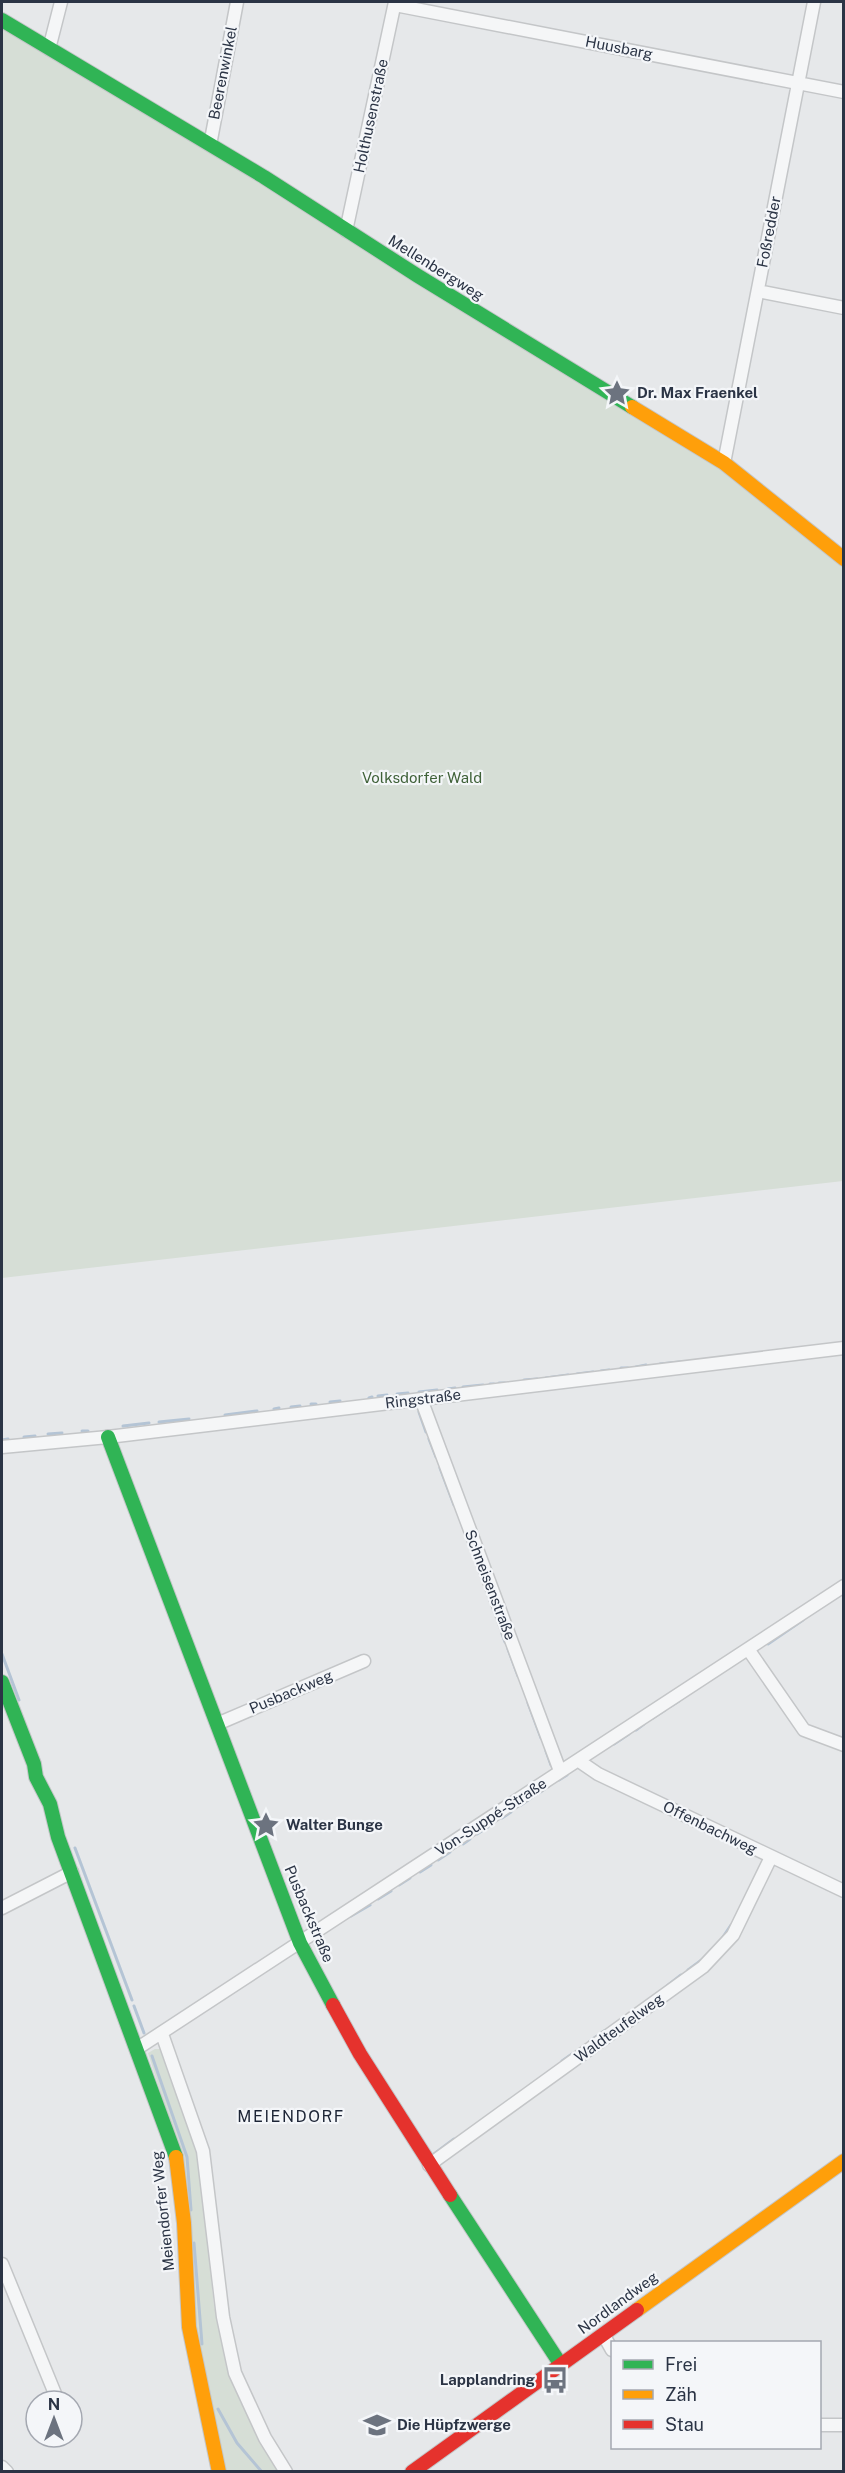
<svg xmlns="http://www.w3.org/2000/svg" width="845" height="2473" font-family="'Public Sans',sans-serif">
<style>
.green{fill:#d6ded6}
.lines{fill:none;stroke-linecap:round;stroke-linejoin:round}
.stream{stroke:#b4c4d5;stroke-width:3}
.street-casing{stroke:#c4c6c8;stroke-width:15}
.fast-casing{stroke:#c4c6c8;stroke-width:16}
.slow-casing{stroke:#c4c6c8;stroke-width:16}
.jam-casing{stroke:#c4c6c8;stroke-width:16}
.street{stroke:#f5f6f7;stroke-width:12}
.fast{stroke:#30b455;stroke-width:14}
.slow{stroke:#ff9f0a;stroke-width:14}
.jam{stroke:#e5322d;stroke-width:14}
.labels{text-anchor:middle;stroke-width:4.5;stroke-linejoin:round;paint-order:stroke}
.street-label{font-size:15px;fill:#2b3445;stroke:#f4f6f9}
.poi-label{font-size:15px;font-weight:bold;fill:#2b3445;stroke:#f4f6f9;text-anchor:start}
.park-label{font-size:15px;fill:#3f6138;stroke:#f4f6f9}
.neighbourhood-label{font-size:16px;letter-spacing:1.5px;fill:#1d2536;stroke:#f4f6f9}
</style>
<rect width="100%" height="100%" fill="#e6e8ea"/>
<path class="green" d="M 2,24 L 726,470 L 843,565 L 843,1181 L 2,1278 Z
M 155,2049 L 165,2049 L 199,2158 L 214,2306 L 227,2355 L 281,2471 L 224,2471 L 195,2322 L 183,2163 L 148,2053 Z"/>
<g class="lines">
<path class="stream" d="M 660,1364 L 680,1362
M 636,1367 L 646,1365
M 621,1368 L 628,1368
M 601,1371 L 609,1370
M 577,1374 L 593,1372
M 546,1378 L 568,1375
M 524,1380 L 537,1379
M 499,1383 L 505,1383
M 490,1384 L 494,1384
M 463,1387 L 483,1385
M 448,1389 L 455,1388
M 419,1392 L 437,1390
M 397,1394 L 408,1393
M 378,1396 L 387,1395
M 369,1398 L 372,1397
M 330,1402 L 340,1401
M 311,1404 L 316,1404
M 291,1407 L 300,1406
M 274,1409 L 279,1408
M 419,1412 L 426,1432
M 225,1415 L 257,1411
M 159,1422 L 189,1419
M 123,1426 L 149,1423
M 82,1431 L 88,1431
M 48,1434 L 62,1433
M 24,1437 L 35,1436
M 429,1439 L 436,1457
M 2,1440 L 8,1439
M 440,1468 L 454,1505
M 502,1634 L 505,1642
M 768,1644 L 803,1620
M 508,1649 L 518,1676
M 2,1654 L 19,1700
M 528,1703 L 541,1738
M 671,1706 L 679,1701
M 653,1718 L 665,1710
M 636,1730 L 644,1724
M 614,1744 L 629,1734
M 546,1751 L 551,1765
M 559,1780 L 567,1775
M 539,1793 L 550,1785
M 521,1805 L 531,1798
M 502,1818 L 511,1812
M 477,1834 L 488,1827
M 463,1844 L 470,1839
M 75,1848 L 132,2000
M 438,1860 L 450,1852
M 420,1872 L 431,1865
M 399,1885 L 410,1878
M 378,1899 L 391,1891
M 351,1916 L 370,1905
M 723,1937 L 731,1925
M 688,1970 L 703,1959
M 667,1986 L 681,1975
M 134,2006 L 144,2033
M 590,2041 L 604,2031
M 152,2056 L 187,2157 L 191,2210
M 562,2061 L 572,2054
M 434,2154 L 454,2139
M 194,2243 L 202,2344
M 218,2409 L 237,2443 L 262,2472"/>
<defs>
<path id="street" d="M 395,5 L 844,92
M 49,49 L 61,2
M 210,145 L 237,2
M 346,231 L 395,2
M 758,291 L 844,308
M 724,463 L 814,2
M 421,1399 L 560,1771
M 2,1447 L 108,1437 L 844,1348
M 748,1649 L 804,1730 L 844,1745
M 217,1724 L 364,1661
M 579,1761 L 598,1774 L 844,1891
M 2,1908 L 72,1872
M 162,2034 L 203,2151 L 223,2317 L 235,2373 L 265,2438 L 286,2472
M 138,2048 L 844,1586
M 429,2165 L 703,1967 L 733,1935 L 771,1857
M 2,2264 L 58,2401
M 603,2334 L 612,2350
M 820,2425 L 844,2425
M 2,2467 L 7,2472"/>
<path id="fast" d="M 2,20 L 264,177 L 418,276 L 632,407
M 108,1437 L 300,1943 L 333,2005
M 2,1682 L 34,1764 L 36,1777 L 50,1804 L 58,1837 L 176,2157
M 450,2195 L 561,2365"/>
<path id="slow" d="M 632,407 L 724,463 L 844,559
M 176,2157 L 184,2223 L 189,2327 L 219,2472
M 637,2310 L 844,2161"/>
<path id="jam" d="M 333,2005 L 360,2054 L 450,2195
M 412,2472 L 637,2310"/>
</defs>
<use href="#street" class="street-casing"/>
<use href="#fast" class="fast-casing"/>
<use href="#slow" class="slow-casing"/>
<use href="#jam" class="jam-casing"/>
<use href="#street" class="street"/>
<use href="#fast" class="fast"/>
<use href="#slow" class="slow"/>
<use href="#jam" class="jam"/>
</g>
<defs>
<symbol id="sight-bare" viewBox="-9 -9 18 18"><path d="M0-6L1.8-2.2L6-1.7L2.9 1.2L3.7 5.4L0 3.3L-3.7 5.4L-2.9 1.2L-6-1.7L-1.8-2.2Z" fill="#6c737f" stroke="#f4f6f9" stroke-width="2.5" paint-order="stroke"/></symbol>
<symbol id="bus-bare" viewBox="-9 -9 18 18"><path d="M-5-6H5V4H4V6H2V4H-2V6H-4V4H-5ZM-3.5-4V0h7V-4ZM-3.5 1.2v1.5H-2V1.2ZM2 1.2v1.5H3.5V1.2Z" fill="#6c737f" stroke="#f4f6f9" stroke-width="2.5" paint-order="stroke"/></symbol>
<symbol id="school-bare" viewBox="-9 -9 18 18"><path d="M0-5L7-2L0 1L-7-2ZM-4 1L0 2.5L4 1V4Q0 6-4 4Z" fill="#6c737f" stroke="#f4f6f9" stroke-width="2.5" paint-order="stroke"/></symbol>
</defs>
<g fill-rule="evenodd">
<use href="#sight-bare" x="598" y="374" width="38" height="38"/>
<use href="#sight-bare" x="247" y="1806" width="38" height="38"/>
<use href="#bus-bare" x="536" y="2361" width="38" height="38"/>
<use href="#school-bare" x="358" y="2406" width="38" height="38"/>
</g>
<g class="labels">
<g class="street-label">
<text transform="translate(619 48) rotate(11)" y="5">Huusbarg</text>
<text transform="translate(223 73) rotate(-79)" y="5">Beerenwinkel</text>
<text transform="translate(371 116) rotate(-78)" y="5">Holthusenstraße</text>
<text transform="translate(769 232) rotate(-79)" y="5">Foßredder</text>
<text transform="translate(436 268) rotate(32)" y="5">Mellenbergweg</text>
<text transform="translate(423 1399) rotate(-7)" y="5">Ringstraße</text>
<text transform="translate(490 1585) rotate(69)" y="5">Schneisenstraße</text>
<text transform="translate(291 1692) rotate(-23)" y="5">Pusbackweg</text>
<text transform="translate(491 1817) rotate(-33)" y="5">Von-Suppé-Straße</text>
<text transform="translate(710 1828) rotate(26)" y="5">Offenbachweg</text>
<text transform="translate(309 1914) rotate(67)" y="5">Pusbackstraße</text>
<text transform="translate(619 2028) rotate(-36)" y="5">Waldteufelweg</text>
<text transform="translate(163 2211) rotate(-96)" y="5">Meiendorfer Weg</text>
<text transform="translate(618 2303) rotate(-36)" y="5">Nordlandweg</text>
</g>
<g class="poi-label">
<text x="637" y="398">Dr. Max Fraenkel</text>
<text x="286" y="1830">Walter Bunge</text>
<text x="535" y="2385" text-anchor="end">Lapplandring</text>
<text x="397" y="2430">Die Hüpfzwerge</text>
</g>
<g class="park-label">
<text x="422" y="783">Volksdorfer Wald</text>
</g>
<g class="neighbourhood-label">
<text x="291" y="2122">MEIENDORF</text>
</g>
</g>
<rect width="845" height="2473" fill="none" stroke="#2b3445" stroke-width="6"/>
<rect x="611" y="2341" width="210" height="108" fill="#f4f6f9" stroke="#a4a8b1" stroke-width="1.5"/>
<rect x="623" y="2360" width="30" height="9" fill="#30b455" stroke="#a4a8b1" stroke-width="1.5"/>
<text x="665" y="2371" font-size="18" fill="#2b3445">Frei</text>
<rect x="623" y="2390" width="30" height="9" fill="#ff9f0a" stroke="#a4a8b1" stroke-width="1.5"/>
<text x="665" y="2401" font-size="18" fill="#2b3445">Zäh</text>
<rect x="623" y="2420" width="30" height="9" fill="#e5322d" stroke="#a4a8b1" stroke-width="1.5"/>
<text x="665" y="2431" font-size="18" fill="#2b3445">Stau</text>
<g transform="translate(54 2419)"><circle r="28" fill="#f4f6f9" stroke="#a4a8b1" stroke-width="1.5"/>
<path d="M0-4.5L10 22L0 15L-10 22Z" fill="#6c737f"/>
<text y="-9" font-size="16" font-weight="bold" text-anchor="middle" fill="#2b3445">N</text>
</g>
</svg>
